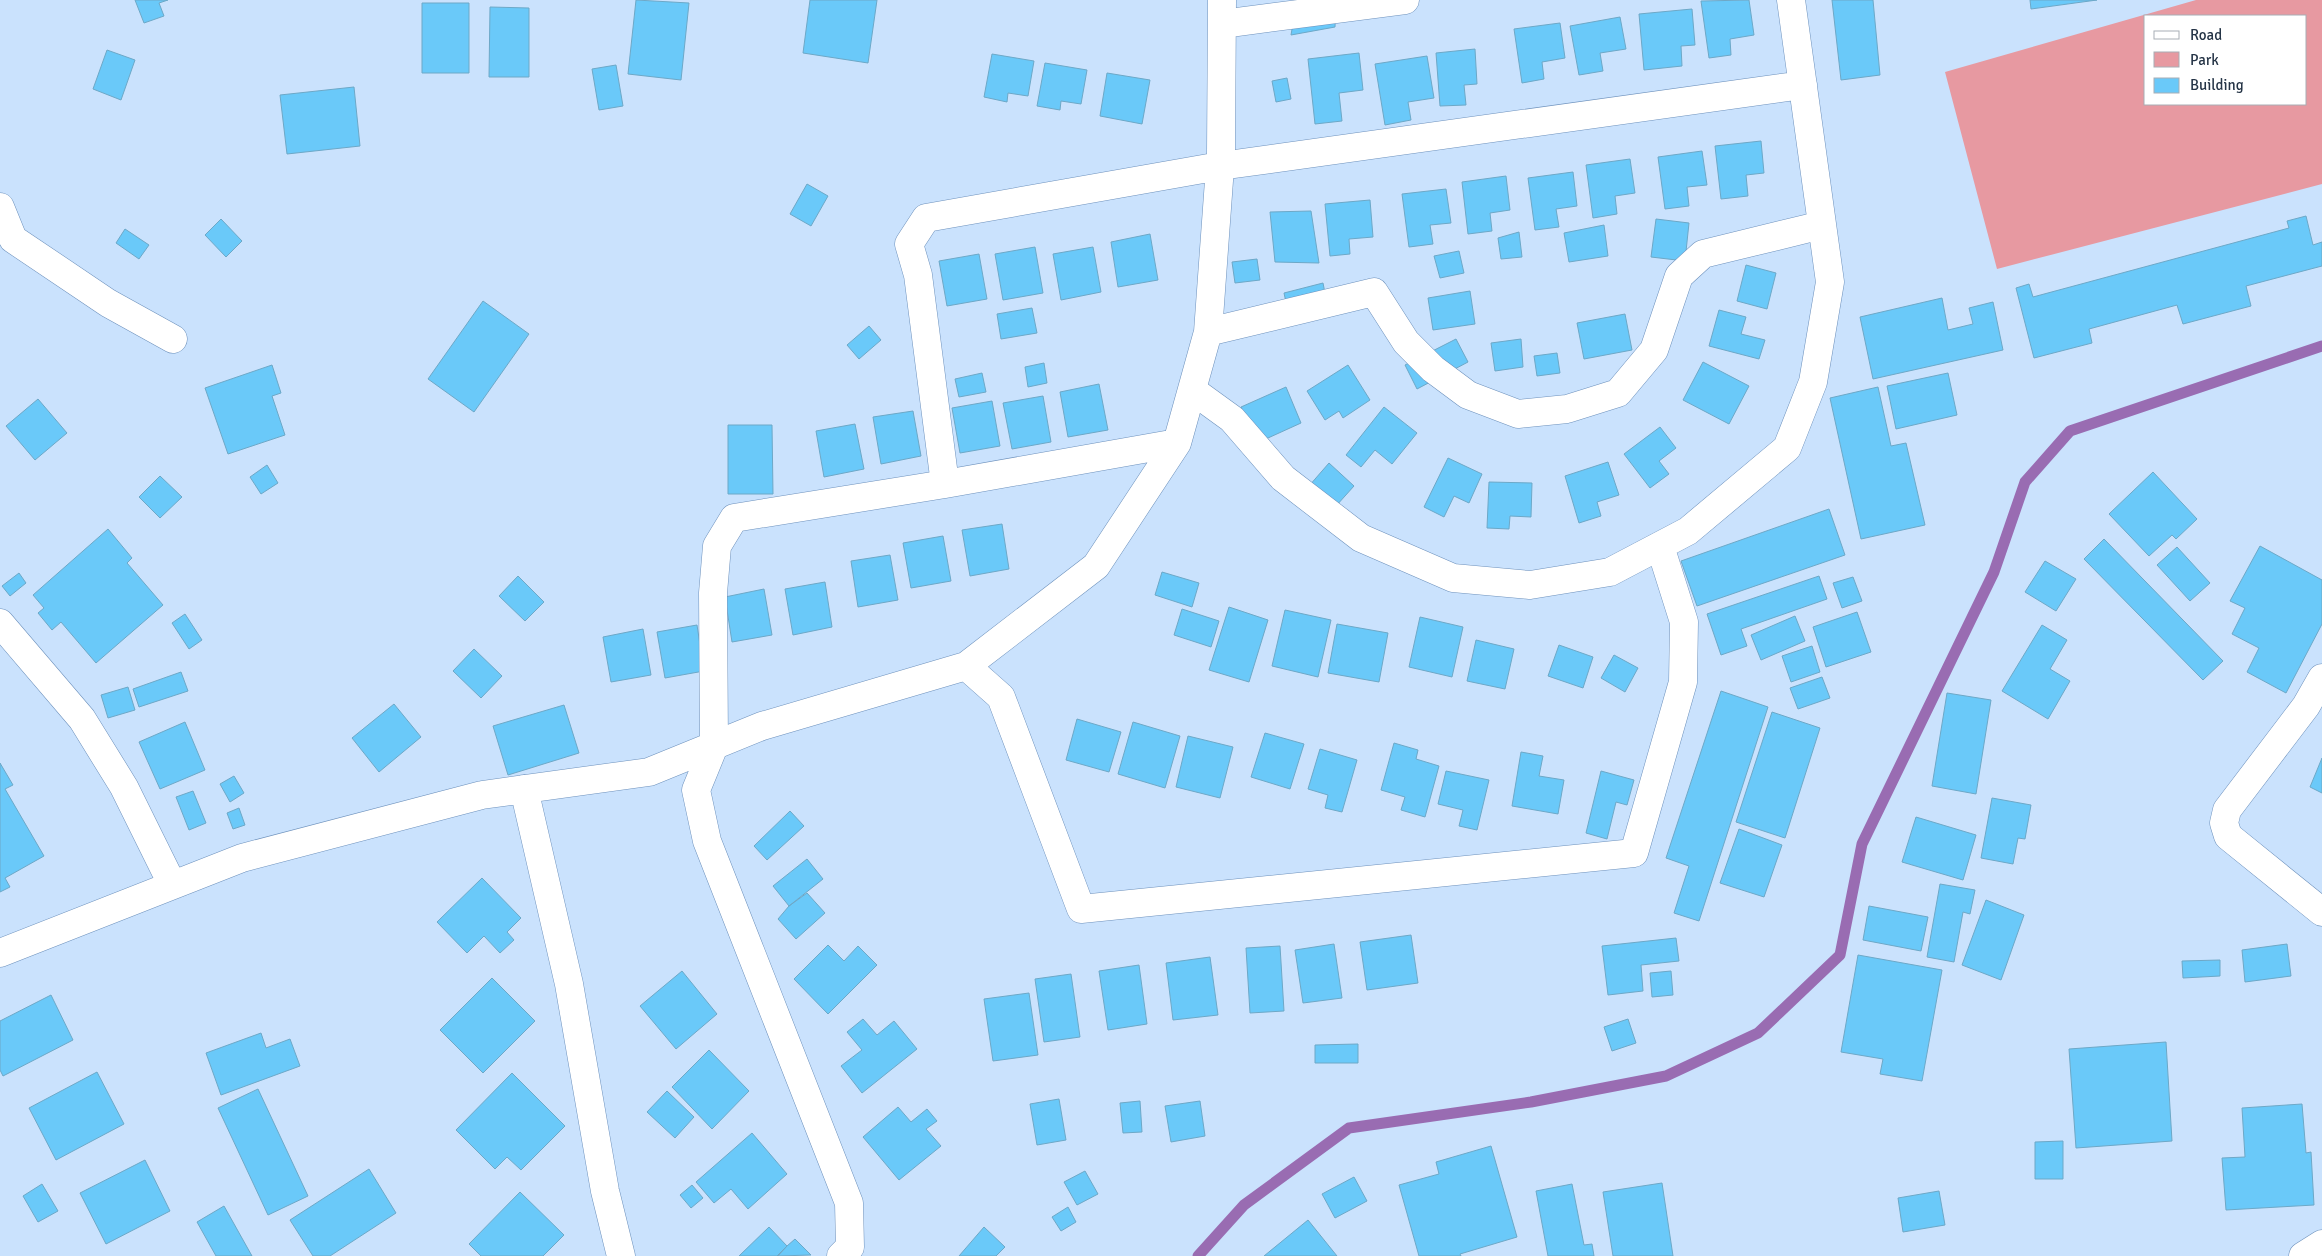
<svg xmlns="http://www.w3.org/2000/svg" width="2322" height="1256" font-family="Signika,sans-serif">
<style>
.green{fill:#e799a1;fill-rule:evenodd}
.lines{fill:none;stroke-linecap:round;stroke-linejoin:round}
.stream{stroke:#996cb2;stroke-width:11}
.building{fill:#6ac9f9;stroke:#6da8c7}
.minor-casing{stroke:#6d91bc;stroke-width:29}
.minor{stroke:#fff;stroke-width:28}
</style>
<rect width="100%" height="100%" fill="#cae2fd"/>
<path class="green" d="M 2196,0 L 2322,0 L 2322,184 L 1997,269 L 1945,72 ZM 2146,16 L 2306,16 L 2306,104 L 2146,104 Z"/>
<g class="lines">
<path class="stream" d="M 1198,1256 L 1244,1205 L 1349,1128 L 1531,1102 L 1666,1076 L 1758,1033 L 1840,955 L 1862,844 L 1994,572 L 2025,482 L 2070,431 L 2322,346"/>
</g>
<path class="building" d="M 135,0 L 168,0 L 159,3 L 164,16 L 144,23 Z
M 636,0 L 689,3 L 681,80 L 628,74 Z
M 810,0 L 877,0 L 868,63 L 803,53 Z
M 1297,0 L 1336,0 L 1335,27 L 1291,35 Z
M 1749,0 L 1754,35 L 1730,39 L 1731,55 L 1709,58 L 1701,1 Z
M 1832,0 L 1873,0 L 1880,75 L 1841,80 Z
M 2030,0 L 2097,0 L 2031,9 Z
M 422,3 L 469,3 L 469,73 L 422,73 Z
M 490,7 L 529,8 L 529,77 L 489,77 Z
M 1692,9 L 1695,45 L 1681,46 L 1682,66 L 1644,70 L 1639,14 Z
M 1620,17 L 1626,49 L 1600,53 L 1603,71 L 1579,75 L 1570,26 Z
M 1560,23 L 1565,58 L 1542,62 L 1544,79 L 1522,83 L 1514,29 Z
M 1475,49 L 1477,84 L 1464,85 L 1466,105 L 1440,106 L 1436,53 Z
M 107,50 L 135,60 L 121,100 L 93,89 Z
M 1359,53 L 1363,90 L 1339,93 L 1342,121 L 1315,124 L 1308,59 Z
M 992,54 L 1034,61 L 1028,96 L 1008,93 L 1007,102 L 984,97 Z
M 1427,56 L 1434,98 L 1408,102 L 1411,120 L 1385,125 L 1375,64 Z
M 1045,63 L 1087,70 L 1081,104 L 1061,101 L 1060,110 L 1037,106 Z
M 616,65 L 623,106 L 599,110 L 592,69 Z
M 1107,73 L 1150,80 L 1142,124 L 1100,116 Z
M 1287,78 L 1291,99 L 1276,102 L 1272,81 Z
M 354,87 L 360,146 L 287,154 L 280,95 Z
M 1761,141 L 1764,173 L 1746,175 L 1748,196 L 1721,199 L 1715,146 Z
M 1702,151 L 1707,185 L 1687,187 L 1689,206 L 1665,209 L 1658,157 Z
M 1630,159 L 1635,193 L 1615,196 L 1617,214 L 1593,218 L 1586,165 Z
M 1573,172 L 1577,206 L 1556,209 L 1559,227 L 1535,230 L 1528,178 Z
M 1506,176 L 1510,210 L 1490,213 L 1492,231 L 1468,234 L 1462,182 Z
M 807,184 L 828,196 L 811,226 L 790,214 Z
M 1446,189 L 1451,223 L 1430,225 L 1433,244 L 1409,247 L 1402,194 Z
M 1370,200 L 1373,237 L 1349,239 L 1350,254 L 1330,256 L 1325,204 Z
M 1311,211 L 1319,263 L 1275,262 L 1270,212 Z
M 2306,216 L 2313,245 L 2322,242 L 2322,266 L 2246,286 L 2251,306 L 2183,324 L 2177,305 L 2089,329 L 2092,343 L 2034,358 L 2016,288 L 2029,284 L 2033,297 L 2289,228 L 2287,221 Z
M 221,219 L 242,241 L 226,257 L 205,235 Z
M 1656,219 L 1689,223 L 1685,261 L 1651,257 Z
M 1604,225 L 1608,256 L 1569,262 L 1564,233 Z
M 125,229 L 149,245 L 139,259 L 116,243 Z
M 1519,232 L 1522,257 L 1501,259 L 1498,238 Z
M 1150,234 L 1158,280 L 1118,287 L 1111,242 Z
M 1035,247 L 1043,293 L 1003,300 L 995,254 Z
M 1093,247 L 1101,292 L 1061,300 L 1053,254 Z
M 1459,251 L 1464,273 L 1440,278 L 1434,256 Z
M 979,254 L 987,299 L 947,306 L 939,261 Z
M 1257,259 L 1260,280 L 1235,283 L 1232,262 Z
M 1746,265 L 1776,273 L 1767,309 L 1737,301 Z
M 1323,283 L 1326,298 L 1287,307 L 1284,293 Z
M 1470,291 L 1475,324 L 1433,330 L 1428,298 Z
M 1942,298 L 1948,330 L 1973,324 L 1969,308 L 1993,302 L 2003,350 L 1873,379 L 1860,317 Z
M 483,301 L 529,334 L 474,412 L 428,379 Z
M 1032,308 L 1037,333 L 1001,339 L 997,314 Z
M 1719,310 L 1746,317 L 1741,334 L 1765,340 L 1759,359 L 1709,346 Z
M 1625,314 L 1632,350 L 1584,359 L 1577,323 Z
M 869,326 L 881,340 L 859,359 L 847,345 Z
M 1456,339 L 1468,362 L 1417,389 L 1405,365 Z
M 1521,339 L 1523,367 L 1495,371 L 1491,343 Z
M 1557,353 L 1560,373 L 1537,376 L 1534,356 Z
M 1703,362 L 1749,386 L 1729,424 L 1683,400 Z
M 1044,363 L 1047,383 L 1028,387 L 1025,367 Z
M 272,365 L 281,393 L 272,396 L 285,435 L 228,454 L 205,388 Z
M 1348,365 L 1370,400 L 1343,418 L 1339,411 L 1325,420 L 1307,391 Z
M 982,373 L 986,392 L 959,397 L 955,379 Z
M 1948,373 L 1957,415 L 1896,429 L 1887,386 Z
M 1099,384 L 1108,430 L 1068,437 L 1060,392 Z
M 1286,387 L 1301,423 L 1257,443 L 1241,407 Z
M 1878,387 L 1891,446 L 1906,443 L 1925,525 L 1861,539 L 1830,398 Z
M 1043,396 L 1051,442 L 1012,449 L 1003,403 Z
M 38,399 L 67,433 L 35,460 L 6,426 Z
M 992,401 L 1000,446 L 960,453 L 952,408 Z
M 1384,407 L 1417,433 L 1392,464 L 1375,450 L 1361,467 L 1346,455 Z
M 913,411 L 921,456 L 881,464 L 873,417 Z
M 855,424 L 864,469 L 824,477 L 816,431 Z
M 728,425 L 772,425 L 773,494 L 728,494 Z
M 1660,427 L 1676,448 L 1659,461 L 1669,474 L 1650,488 L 1624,454 Z
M 1448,458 L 1482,474 L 1469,503 L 1454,496 L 1444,517 L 1424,507 Z
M 1608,462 L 1619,495 L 1597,502 L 1601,516 L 1579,523 L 1565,476 Z
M 1329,463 L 1354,486 L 1327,516 L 1302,494 Z
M 267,465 L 278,483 L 261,494 L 250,477 Z
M 2153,472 L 2197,519 L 2176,539 L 2172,535 L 2149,556 L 2109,514 Z
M 160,476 L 182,497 L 160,518 L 139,497 Z
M 1489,482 L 1532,483 L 1531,517 L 1510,516 L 1509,529 L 1487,528 Z
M 1829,509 L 1845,555 L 1697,606 L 1681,561 Z
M 1002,524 L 1009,569 L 970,576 L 962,530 Z
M 108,529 L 132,558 L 127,563 L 163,605 L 96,663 L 61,622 L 52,630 L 38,613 L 44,608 L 33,595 Z
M 943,536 L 951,581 L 911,588 L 903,543 Z
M 2104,539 L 2223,661 L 2203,680 L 2084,559 Z
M 2260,546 L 2322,580 L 2322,624 L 2286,693 L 2247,672 L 2259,648 L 2232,634 L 2245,608 L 2230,601 Z
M 2177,547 L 2210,583 L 2190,601 L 2157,565 Z
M 890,555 L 898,600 L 858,607 L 851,561 Z
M 2045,561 L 2076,579 L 2056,611 L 2025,592 Z
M 1162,572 L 1199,583 L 1192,607 L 1155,595 Z
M 19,573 L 26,583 L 10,596 L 2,586 Z
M 518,576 L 544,602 L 525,621 L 499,596 Z
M 1819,576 L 1827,599 L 1741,629 L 1747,646 L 1721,655 L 1707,614 Z
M 1853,577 L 1862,601 L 1842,608 L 1833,583 Z
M 825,582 L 832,627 L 793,635 L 785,589 Z
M 764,589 L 772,635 L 732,642 L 725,597 Z
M 1229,607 L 1268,620 L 1249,682 L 1209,670 Z
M 1182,609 L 1219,621 L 1211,647 L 1174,635 Z
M 1285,610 L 1331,620 L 1318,677 L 1272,666 Z
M 1857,612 L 1871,652 L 1826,667 L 1813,627 Z
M 185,614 L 202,640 L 189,649 L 172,623 Z
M 1795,616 L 1805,641 L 1761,660 L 1751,635 Z
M 1420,617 L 1463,627 L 1452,677 L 1409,667 Z
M 1337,624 L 1388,633 L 1379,682 L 1328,673 Z
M 697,625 L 704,671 L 665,678 L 657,632 Z
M 2042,625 L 2067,640 L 2050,669 L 2070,681 L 2048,719 L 2002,691 Z
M 643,629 L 651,675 L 611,682 L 603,637 Z
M 1476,640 L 1514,649 L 1505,689 L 1467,681 Z
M 1559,645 L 1593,657 L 1583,688 L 1548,676 Z
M 1812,646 L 1820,672 L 1791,682 L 1782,656 Z
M 474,649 L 502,676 L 481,698 L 453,671 Z
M 1614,655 L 1638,668 L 1625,692 L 1601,678 Z
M 181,672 L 188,691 L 139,707 L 133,689 Z
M 1822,677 L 1830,698 L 1798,709 L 1790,688 Z
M 128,687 L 135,710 L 108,718 L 101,695 Z
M 1721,691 L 1768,707 L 1699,921 L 1674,913 L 1689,866 L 1666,858 Z
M 1947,693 L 1991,700 L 1976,794 L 1932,786 Z
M 394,704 L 421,737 L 379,772 L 352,738 Z
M 564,705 L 579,753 L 508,775 L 493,726 Z
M 1772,712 L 1820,728 L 1785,838 L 1736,822 Z
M 1077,719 L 1121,732 L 1109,772 L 1066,760 Z
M 185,722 L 205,770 L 160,789 L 139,742 Z
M 1133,722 L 1180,736 L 1165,788 L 1118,774 Z
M 1265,733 L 1304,744 L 1290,789 L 1251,777 Z
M 1188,736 L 1233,747 L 1220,798 L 1176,787 Z
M 1394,743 L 1418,750 L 1416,759 L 1439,766 L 1425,817 L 1401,810 L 1405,797 L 1381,790 Z
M 1320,749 L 1357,760 L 1342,812 L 1325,808 L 1328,795 L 1308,789 Z
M 1521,752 L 1543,756 L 1539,776 L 1564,780 L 1558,814 L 1512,806 Z
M 2322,758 L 2322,793 L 2310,787 Z
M 0,763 L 13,785 L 5,789 L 44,856 L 5,878 L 10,887 L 0,892 Z
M 1446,771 L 1489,780 L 1477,830 L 1459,826 L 1463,810 L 1438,804 Z
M 1601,771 L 1634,780 L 1627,805 L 1616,802 L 1607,839 L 1586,833 Z
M 234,776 L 244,793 L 230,802 L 220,784 Z
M 193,791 L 206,823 L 189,830 L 176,797 Z
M 1992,798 L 2031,805 L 2025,839 L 2018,838 L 2013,864 L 1981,858 Z
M 239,808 L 245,825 L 233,829 L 227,813 Z
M 790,811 L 804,826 L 767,860 L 754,846 Z
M 1916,817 L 1976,835 L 1963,880 L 1902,862 Z
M 1739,829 L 1782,845 L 1764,897 L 1720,883 Z
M 807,859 L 823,879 L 789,906 L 773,886 Z
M 482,878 L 521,918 L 507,932 L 514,940 L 500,953 L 484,936 L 467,953 L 437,922 Z
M 1940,884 L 1975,890 L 1970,914 L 1963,912 L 1954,962 L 1927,957 Z
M 807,893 L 825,913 L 796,939 L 778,919 L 789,906 Z
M 1986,900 L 2024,915 L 2001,980 L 1962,965 Z
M 1869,906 L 1928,917 L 1921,951 L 1863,940 Z
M 1411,935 L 1418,983 L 1367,990 L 1360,942 Z
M 1676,938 L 1679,961 L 1641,965 L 1643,991 L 1608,995 L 1602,946 Z
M 1334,944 L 1342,998 L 1303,1003 L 1295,950 Z
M 2287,944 L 2291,976 L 2245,982 L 2242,950 Z
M 828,945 L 844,961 L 858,946 L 877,965 L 828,1014 L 794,979 Z
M 1280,946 L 1284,1011 L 1250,1013 L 1246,948 Z
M 1858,955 L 1942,970 L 1922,1081 L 1880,1074 L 1883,1059 L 1841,1052 Z
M 1210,957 L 1218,1015 L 1173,1020 L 1166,963 Z
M 2220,960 L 2220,976 L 2183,978 L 2182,961 Z
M 1139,965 L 1147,1024 L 1108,1030 L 1099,971 Z
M 682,971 L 717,1014 L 676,1049 L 640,1006 Z
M 1671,971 L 1673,995 L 1652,997 L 1650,973 Z
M 1071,974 L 1080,1037 L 1044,1042 L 1035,979 Z
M 492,978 L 535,1021 L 483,1073 L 440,1030 Z
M 1029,993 L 1038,1055 L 993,1061 L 984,999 Z
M 51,995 L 73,1040 L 3,1076 L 0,1070 L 0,1021 Z
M 863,1019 L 877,1035 L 894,1021 L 917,1049 L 862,1093 L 841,1066 L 862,1050 L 847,1032 Z
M 1628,1019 L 1636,1043 L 1612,1051 L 1604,1027 Z
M 261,1033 L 266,1048 L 290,1039 L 300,1066 L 221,1095 L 206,1053 Z
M 2166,1042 L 2172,1141 L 2076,1148 L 2069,1049 Z
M 1358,1044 L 1358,1063 L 1315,1063 L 1315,1045 Z
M 709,1050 L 749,1091 L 712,1129 L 672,1087 Z
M 97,1072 L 124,1124 L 56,1160 L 29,1108 Z
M 512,1073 L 565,1126 L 521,1170 L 507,1157 L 495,1169 L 456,1130 Z
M 258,1089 L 308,1196 L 268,1215 L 218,1108 Z
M 667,1091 L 694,1117 L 675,1138 L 647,1112 Z
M 1059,1099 L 1066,1140 L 1037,1145 L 1030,1104 Z
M 1140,1101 L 1142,1132 L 1123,1133 L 1120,1103 Z
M 1200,1101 L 1205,1136 L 1171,1142 L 1165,1106 Z
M 2302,1104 L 2306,1153 L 2311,1152 L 2314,1205 L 2226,1210 L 2222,1158 L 2245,1157 L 2242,1108 Z
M 898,1107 L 911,1122 L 927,1109 L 937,1121 L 926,1129 L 941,1146 L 899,1180 L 863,1137 Z
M 752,1133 L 787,1174 L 748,1209 L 731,1189 L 714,1203 L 696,1182 Z
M 2063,1141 L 2063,1179 L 2035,1179 L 2035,1142 Z
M 1491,1146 L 1517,1237 L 1460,1254 L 1461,1256 L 1419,1256 L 1399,1185 L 1439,1174 L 1436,1162 Z
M 145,1160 L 170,1211 L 106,1244 L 80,1193 Z
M 369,1169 L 396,1213 L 330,1256 L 313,1256 L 290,1220 Z
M 1085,1171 L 1098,1194 L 1077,1205 L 1064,1182 Z
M 1354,1177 L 1367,1201 L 1335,1218 L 1322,1194 Z
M 1662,1183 L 1673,1256 L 1613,1256 L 1603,1192 Z
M 42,1184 L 58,1211 L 38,1222 L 23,1196 Z
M 1572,1184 L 1584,1245 L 1592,1244 L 1594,1256 L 1548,1256 L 1536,1191 Z
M 692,1185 L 703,1198 L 691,1208 L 680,1195 Z
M 1939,1191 L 1945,1225 L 1903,1232 L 1898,1198 Z
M 520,1192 L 564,1235 L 543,1256 L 481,1256 L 469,1244 Z
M 224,1206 L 252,1256 L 216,1256 L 197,1222 Z
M 1068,1207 L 1076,1222 L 1061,1231 L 1052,1217 Z
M 1308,1220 L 1337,1256 L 1264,1256 Z
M 769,1227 L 787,1246 L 777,1256 L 739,1256 Z
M 984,1227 L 1005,1247 L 996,1256 L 959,1256 Z
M 795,1239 L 811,1255 L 778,1256 L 787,1246 Z"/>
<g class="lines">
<defs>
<path id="minor" d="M 1222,24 L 1405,0
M 0,207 L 13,239 L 108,303 L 173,339
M 1208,332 L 1374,292 L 1406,342 L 1433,369 L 1468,395 L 1518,414 L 1567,409 L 1618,393 L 1654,350 L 1679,276 L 1703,254 L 1822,225
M 1192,390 L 1232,419 L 1283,478 L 1361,538 L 1453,578 L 1530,585 L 1610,572 L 1688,531 L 1787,448 L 1813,382 L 1830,282 L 1791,0
M 1177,443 L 945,484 L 918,275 L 909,244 L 926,218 L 1220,166 L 1803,85
M 0,623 L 82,719 L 124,787 L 172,884
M 966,666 L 1001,697 L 1081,909 L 1634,853 L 1683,682 L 1684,622 L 1660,546
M 2322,678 L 2306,706 L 2227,810 L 2224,823 L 2228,836 L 2322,912
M 524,789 L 569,984 L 605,1191 L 621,1256
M 0,953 L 242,858 L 482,795 L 649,772 L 762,726 L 966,666 L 1096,566 L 1177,443 L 1208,332 L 1221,153 L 1222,0
M 841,1256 L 850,1247 L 849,1203 L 707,841 L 696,790 L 714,746 L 713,593 L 717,546 L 734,518 L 945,484
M 2303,1256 L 2322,1244"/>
</defs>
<use href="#minor" class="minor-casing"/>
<use href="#minor" class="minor"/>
</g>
<rect x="2144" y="15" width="162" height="90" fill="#ffffff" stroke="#a8aeb5"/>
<rect x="2154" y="31" width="25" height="8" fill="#ffffff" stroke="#a8aeb5"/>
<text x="2190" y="40" font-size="15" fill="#253446">Road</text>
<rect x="2154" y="52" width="25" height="15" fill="#e799a1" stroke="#a8aeb5"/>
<text x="2190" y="65" font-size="15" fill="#253446">Park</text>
<rect x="2154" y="78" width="25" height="15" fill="#6ac9f9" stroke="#a8aeb5"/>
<text x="2190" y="90" font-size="15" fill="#253446">Building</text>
</svg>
